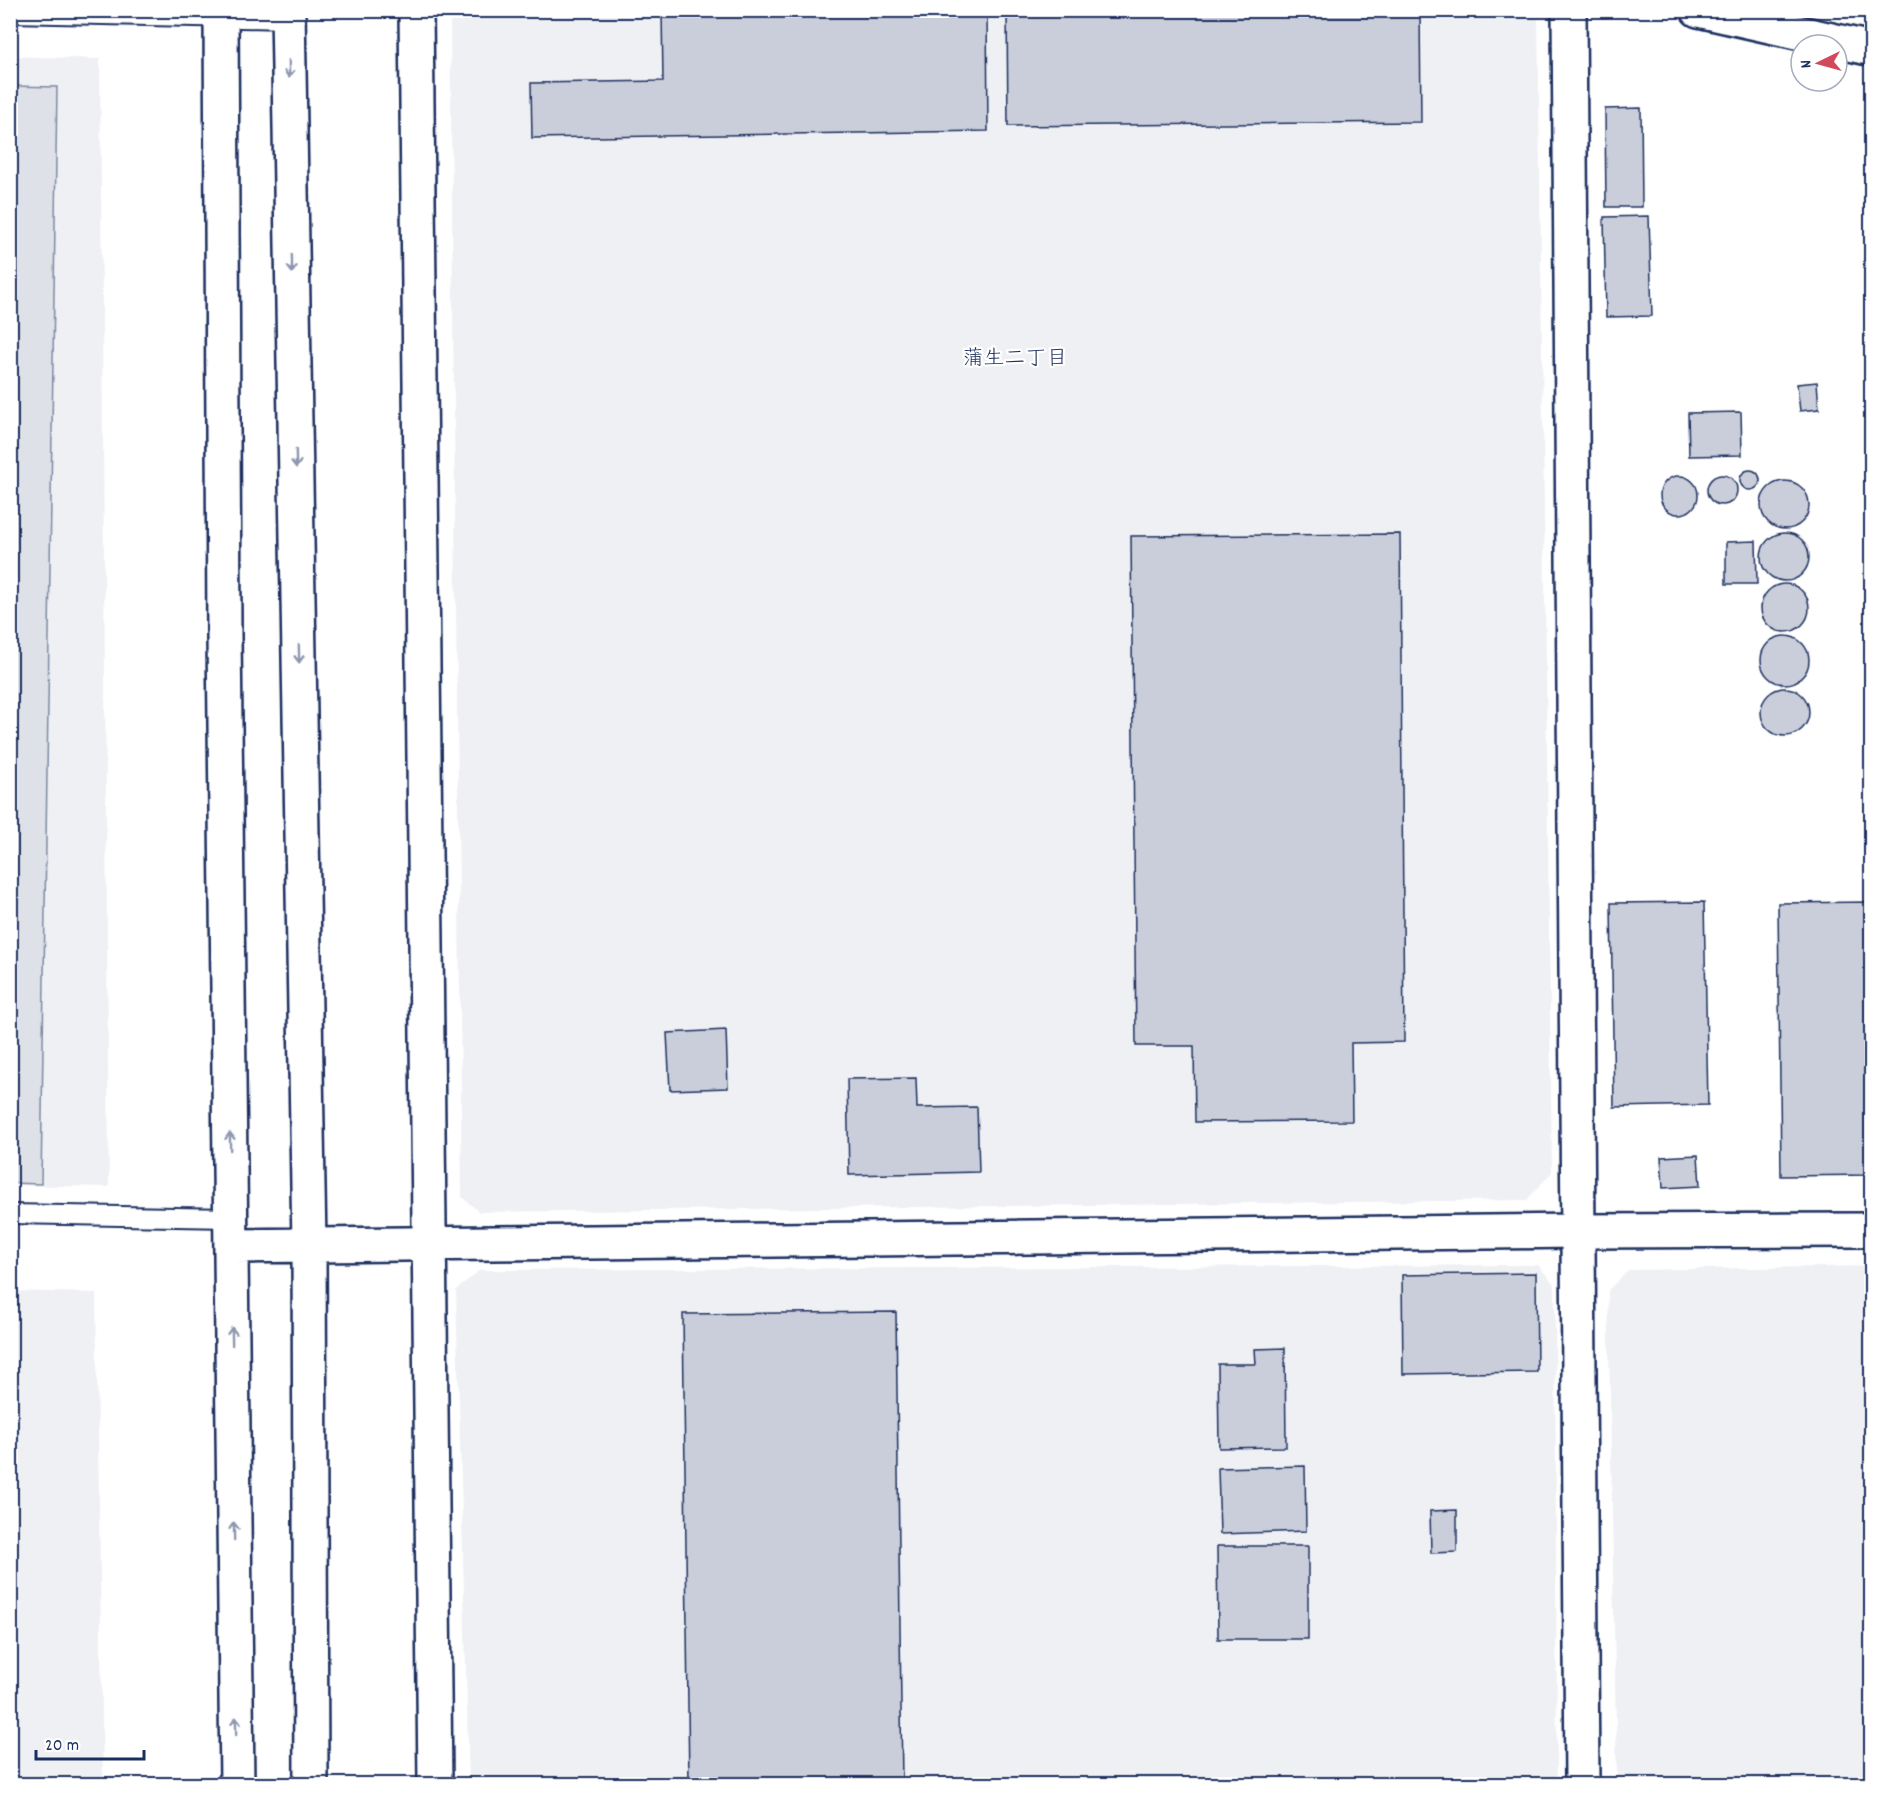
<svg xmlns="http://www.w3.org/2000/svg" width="1882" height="1795" font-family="Dekko,'Klee One',sans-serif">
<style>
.built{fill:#eff0f4}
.green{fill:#dee1e7;stroke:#7c88a2;stroke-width:1.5}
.building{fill:#caceda;stroke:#1b2f5e;stroke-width:1.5}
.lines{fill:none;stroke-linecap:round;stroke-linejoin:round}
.service-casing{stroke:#1b2f5e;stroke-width:22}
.minor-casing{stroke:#1b2f5e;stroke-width:38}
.tertiary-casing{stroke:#1b2f5e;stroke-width:38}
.service{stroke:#fff;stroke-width:18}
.minor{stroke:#fff;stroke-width:33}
.tertiary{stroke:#fff;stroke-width:33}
.oneway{stroke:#8d97ae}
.labels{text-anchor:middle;stroke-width:4.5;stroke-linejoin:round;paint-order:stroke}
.neighbourhood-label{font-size:21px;fill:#1b2f5e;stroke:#fff}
</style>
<rect width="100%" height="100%" fill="#fff"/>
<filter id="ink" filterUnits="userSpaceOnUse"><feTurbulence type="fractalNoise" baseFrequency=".0167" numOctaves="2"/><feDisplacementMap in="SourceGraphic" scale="12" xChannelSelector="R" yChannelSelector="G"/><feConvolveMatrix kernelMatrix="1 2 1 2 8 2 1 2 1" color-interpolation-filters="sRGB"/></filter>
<g filter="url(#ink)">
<path class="built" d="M 450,11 L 1538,11 L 1552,1172 L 1527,1200 L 479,1212 L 462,1197 Z
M 11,56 L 100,59 L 109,1187 L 11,1185 Z
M 1538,1265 L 1555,1285 L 1557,1784 L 469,1784 L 456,1290 L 480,1270 Z
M 1871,1266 L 1871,1784 L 1617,1784 L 1608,1290 L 1629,1270 Z
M 11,1291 L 96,1293 L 103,1784 L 11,1784 Z"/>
<path class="green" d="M 10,86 L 57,87 L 41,1184 L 10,1183 Z"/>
<path class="building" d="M 662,10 L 987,10 L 988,131 L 532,138 L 531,83 L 663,81 Z
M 1007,10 L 1420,10 L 1421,122 L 1008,126 Z
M 1641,108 L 1642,207 L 1606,207 L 1605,109 Z
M 1649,216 L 1652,316 L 1606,317 L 1604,217 Z
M 1817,382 L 1819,409 L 1800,411 L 1797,384 Z
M 1741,412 L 1742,455 L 1689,456 L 1688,413 Z
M1740 480a10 10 0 1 1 20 0a10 10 0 1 1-20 0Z
M1707 490a15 15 0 1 1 30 0a15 15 0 1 1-30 0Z
M1660 495a19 19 0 1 1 38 0a19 19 0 1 1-38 0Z
M1761 505a24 24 0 1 1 48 0a24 24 0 1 1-48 0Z
M1761 557a24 24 0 1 1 48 0a24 24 0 1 1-48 0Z
M 1400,534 L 1404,1042 L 1351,1043 L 1352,1121 L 1195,1122 L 1194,1046 L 1136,1046 L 1131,536 Z
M 1756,541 L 1757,584 L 1726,584 L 1726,542 Z
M1761 608a24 24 0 1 1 48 0a24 24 0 1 1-48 0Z
M1761 660a24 24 0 1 1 48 0a24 24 0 1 1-48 0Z
M1761 712a24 24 0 1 1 48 0a24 24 0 1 1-48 0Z
M 1704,902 L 1708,1105 L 1614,1107 L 1611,903 Z
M 1872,902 L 1872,1175 L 1781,1176 L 1778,903 Z
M 726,1030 L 728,1088 L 670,1090 L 667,1033 Z
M 916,1078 L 917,1108 L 977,1107 L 979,1172 L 849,1175 L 847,1079 Z
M 1698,1155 L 1700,1186 L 1663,1188 L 1661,1157 Z
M 1536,1273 L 1537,1372 L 1403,1374 L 1402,1275 Z
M 896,1312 L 902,1784 L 689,1784 L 683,1314 Z
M 1285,1348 L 1286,1447 L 1219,1448 L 1218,1364 L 1256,1364 L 1255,1349 Z
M 1305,1466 L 1306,1531 L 1220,1534 L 1218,1468 Z
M 1457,1510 L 1457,1552 L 1431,1553 L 1430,1511 Z
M 1217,1546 L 1308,1546 L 1308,1639 L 1218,1639 Z"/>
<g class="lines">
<defs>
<path id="service" d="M 10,13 L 288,19
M 10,1214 L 231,1218"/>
<path id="minor" d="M 416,10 L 435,1784
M 1569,10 L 1582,1784
M 1698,10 L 1872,49"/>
<path id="tertiary" d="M 221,10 L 224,635 L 237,1784
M 288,10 L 309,1245 L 311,1784
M 231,1246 L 1578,1231 L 1872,1230"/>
</defs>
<use href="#service" class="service-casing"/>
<use href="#minor" class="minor-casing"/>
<use href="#tertiary" class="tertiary-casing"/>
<use href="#service" class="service"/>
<use href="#minor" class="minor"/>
<use href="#tertiary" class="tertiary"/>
</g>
<defs><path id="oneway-shaft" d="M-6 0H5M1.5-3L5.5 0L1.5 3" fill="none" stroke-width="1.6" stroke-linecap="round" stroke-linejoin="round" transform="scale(1.5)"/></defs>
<g class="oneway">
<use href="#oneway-shaft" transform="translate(289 69) rotate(89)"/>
<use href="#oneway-shaft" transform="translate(292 264) rotate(89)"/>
<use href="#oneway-shaft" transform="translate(296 459) rotate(89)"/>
<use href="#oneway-shaft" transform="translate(299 654) rotate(89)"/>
<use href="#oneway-shaft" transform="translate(230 1141) rotate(-91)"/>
<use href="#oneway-shaft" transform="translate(232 1336) rotate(-91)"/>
<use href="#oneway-shaft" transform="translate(234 1531) rotate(-91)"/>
<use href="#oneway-shaft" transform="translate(236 1726) rotate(-91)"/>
</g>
</g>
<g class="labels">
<g class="neighbourhood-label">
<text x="1015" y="364">蒲生二丁目</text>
</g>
</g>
<rect width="1882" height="1795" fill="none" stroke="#fff" stroke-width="36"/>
<rect x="18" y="18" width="1846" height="1759" fill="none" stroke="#1b2f5e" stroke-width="2" filter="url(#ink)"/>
<g transform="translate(1819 63) rotate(265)"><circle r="28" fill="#ffffff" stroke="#a4acbf" stroke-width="1.5"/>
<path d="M0-4.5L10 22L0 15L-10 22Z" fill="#d1495b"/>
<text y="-9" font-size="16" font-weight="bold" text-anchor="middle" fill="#1b2f5e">N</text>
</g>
<path d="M36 1750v9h108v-9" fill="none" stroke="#1b2f5e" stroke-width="3"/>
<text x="45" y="1750" font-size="18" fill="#1b2f5e" stroke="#ffffff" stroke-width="4.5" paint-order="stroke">20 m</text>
</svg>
